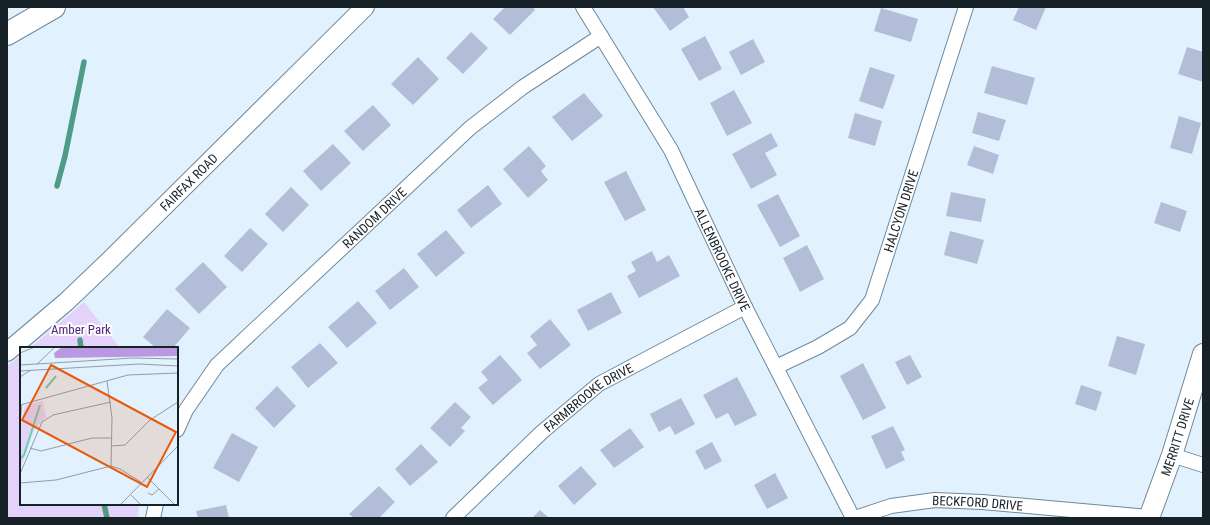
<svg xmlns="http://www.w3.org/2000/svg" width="1210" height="525" font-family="'Roboto Condensed',sans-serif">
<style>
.green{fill:#e3d3fa}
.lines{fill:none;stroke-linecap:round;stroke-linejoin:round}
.stream{stroke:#509b84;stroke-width:5.5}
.building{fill:#b4bdd8}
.minor-casing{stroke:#6f899a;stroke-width:16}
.tertiary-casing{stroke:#6f899a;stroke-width:20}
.secondary-casing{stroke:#6f899a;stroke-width:22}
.motorway-casing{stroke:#6f899a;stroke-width:24}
.minor{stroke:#fff;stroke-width:14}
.tertiary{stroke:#fff;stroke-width:18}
.secondary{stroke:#fff;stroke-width:20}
.motorway{stroke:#fff;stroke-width:22}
.labels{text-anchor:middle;stroke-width:4;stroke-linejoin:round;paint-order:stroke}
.street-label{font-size:13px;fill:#172128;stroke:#fff}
.park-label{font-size:13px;fill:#52267b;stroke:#fff}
.inset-river{fill:none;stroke:#69cfac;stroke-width:2}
.inset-road{fill:none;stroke:#909ea8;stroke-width:1}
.view{fill:#e8590c;fill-opacity:0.15;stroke:#e8590c;stroke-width:2}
.inset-edge{fill:none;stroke:#172128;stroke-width:2}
</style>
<rect width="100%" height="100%" fill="#e1f2fe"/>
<path class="green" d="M 84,302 L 120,348 L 30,348 L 37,342 Z
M 21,355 L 21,504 L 139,504 L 138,518 L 7,518 L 7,366 Z"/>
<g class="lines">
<path class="stream" d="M 57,186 L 65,156 L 84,62
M 80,340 L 81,348
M 104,504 L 107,518"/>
</g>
<path class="building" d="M 505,7 L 533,7 L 535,10 L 510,35 L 493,19 Z
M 653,7 L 683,7 L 689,17 L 670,31 Z
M 1019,7 L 1046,7 L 1036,30 L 1013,20 Z
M 881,8 L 918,19 L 911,42 L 874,31 Z
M 471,32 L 488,48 L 463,74 L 446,58 Z
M 705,36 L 722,69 L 699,81 L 681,49 Z
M 753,39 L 765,62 L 741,75 L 729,52 Z
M 1187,47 L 1203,52 L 1203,82 L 1178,74 Z
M 418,57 L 439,79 L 413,105 L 391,84 Z
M 992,66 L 1035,78 L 1027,105 L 984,93 Z
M 870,67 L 895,75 L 883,109 L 859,101 Z
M 734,90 L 752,123 L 727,136 L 710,103 Z
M 584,93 L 603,116 L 572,141 L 552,117 Z
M 373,105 L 391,125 L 363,151 L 344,131 Z
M 978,112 L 1006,120 L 999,141 L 972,133 Z
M 855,113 L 882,121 L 875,146 L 848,138 Z
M 1179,116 L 1201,123 L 1192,154 L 1170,148 Z
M 771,133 L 778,146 L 765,153 L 777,175 L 751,189 L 732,154 Z
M 333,144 L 351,163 L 321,191 L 303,171 Z
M 529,146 L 546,166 L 541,171 L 548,180 L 528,198 L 503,169 Z
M 974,146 L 999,155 L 993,174 L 967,165 Z
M 626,171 L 646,210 L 625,221 L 604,182 Z
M 488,185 L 502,204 L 471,228 L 457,210 Z
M 291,187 L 309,205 L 283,232 L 265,214 Z
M 951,192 L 986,199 L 981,222 L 946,216 Z
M 778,194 L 800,236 L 780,247 L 757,205 Z
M 1161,202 L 1187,211 L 1180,232 L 1154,223 Z
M 250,228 L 268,244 L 242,272 L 224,256 Z
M 446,230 L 465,253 L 436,277 L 417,254 Z
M 950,231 L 984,240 L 977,264 L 944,255 Z
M 807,245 L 824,279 L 800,292 L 783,258 Z
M 652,251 L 657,262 L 669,255 L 680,276 L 639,298 L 627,276 L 636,271 L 631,262 Z
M 203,262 L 227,287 L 199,314 L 175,289 Z
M 404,268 L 419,287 L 390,310 L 375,291 Z
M 611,292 L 622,313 L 588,331 L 577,310 Z
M 358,301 L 377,323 L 347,348 L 328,327 Z
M 167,309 L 190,328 L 173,348 L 156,348 L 143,337 Z
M 550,319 L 571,345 L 540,369 L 527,353 L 537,345 L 530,336 Z
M 1117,336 L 1145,344 L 1136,375 L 1108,366 Z
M 320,343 L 338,363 L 308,388 L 291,367 Z
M 500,355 L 522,380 L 493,405 L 478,388 L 488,380 L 481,372 Z
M 910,355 L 922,377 L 907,385 L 895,362 Z
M 863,363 L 886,408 L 863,420 L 840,376 Z
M 737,377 L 757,415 L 735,426 L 728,413 L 716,419 L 703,395 Z
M 1081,385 L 1102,392 L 1096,411 L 1075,404 Z
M 277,386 L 296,406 L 274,428 L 255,408 Z
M 681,398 L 695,424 L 675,435 L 670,426 L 659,432 L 650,414 Z
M 455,402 L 471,417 L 461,428 L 465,431 L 450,447 L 430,428 Z
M 893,426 L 905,450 L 901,452 L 905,460 L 886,469 L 871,436 Z
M 630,428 L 644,447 L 614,468 L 600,450 Z
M 232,433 L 258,447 L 239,482 L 213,468 Z
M 712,442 L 722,461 L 705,470 L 695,451 Z
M 421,444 L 438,462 L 410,486 L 395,469 Z
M 581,466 L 597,484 L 574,505 L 558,486 Z
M 775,473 L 788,498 L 767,509 L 754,485 Z
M 379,486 L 395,502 L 379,518 L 354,518 L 349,514 Z
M 226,505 L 229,518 L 198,518 L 196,511 Z
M 540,510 L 549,518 L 532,518 Z"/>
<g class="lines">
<defs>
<g id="minor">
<path id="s1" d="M 583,7 L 671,150 L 745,307 L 853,518"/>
<path id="s2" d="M 776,367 L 818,347 L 850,328 L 872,300 L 966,7"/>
<path id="s3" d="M 177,430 L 186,410 L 217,365 L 470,128 L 523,87 L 601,36"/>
<path d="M 1172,455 L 1203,465"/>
<path d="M 153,518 L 156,504"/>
<path id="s4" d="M 453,518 L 542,432 L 599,384 L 745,307"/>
<path id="s5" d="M 855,518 L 891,506 L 935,500 L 982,502 L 1149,517"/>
</g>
<g id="tertiary">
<path id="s6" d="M 7,352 L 66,302 L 109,261 L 365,7"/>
</g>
<g id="secondary">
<path id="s7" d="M 1149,518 L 1172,455 L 1203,354"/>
</g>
<path id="motorway" d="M 7,34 L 54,7"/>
</defs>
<use href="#minor" class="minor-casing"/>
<use href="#tertiary" class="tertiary-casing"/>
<use href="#secondary" class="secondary-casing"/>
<use href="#motorway" class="motorway-casing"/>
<use href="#minor" class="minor"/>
<use href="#tertiary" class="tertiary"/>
<use href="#secondary" class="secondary"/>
<use href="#motorway" class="motorway"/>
</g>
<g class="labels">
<g class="street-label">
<text dy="5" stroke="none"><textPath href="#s6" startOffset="249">FAIRFAX ROAD</textPath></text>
<text dy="5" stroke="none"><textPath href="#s2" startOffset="213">HALCYON DRIVE</textPath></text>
<text dy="5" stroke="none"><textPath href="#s3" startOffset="292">RANDOM DRIVE</textPath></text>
<text dy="5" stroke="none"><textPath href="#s1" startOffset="289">ALLENBROOKE DRIVE</textPath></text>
<text dy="5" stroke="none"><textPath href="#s4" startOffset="182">FARMBROOKE DRIVE</textPath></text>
<text dy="5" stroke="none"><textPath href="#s7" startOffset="86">MERRITT DRIVE</textPath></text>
<text dy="5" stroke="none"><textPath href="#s5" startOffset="125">BECKFORD DRIVE</textPath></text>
</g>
<g class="park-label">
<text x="81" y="334">Amber Park</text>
</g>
</g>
<g transform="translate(20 347)">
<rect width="158" height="158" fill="#e1f2fe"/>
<path d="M 23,54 L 26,70 L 14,83 L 0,123 L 0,81 L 5,58 Z" fill="#e3d3fa"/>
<path d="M 42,0 L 158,0 L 158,9 L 35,11 L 34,6 Z" fill="#ba99e2"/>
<path class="inset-river" d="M 26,41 L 36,29M 0,112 L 4,108 L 20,58"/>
<path class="inset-road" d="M 0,6 L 15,0M 17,17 L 35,0M 0,18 L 113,11 L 158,12M 0,24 L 119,17 L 158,19M 0,30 L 11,23M 87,34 L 92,71 L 91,119M 0,58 L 108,28 L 158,26M 0,77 L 2,57M 91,99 L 105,98 L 130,73 L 158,55M 10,101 L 21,104 L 72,91 L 91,91M 0,127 L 22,75 L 33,68 L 91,55M 127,130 L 155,158M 0,136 L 36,133 L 91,119 L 100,122 L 121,135M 128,146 L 132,148 L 139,142M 111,148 L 121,158M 57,158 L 78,158M 100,158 L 158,99"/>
<path class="view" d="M 31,18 L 156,85 L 127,140 L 2,73 Z"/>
<rect width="158" height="158" class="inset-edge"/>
</g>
<rect width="1210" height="525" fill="none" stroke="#172128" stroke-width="16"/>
</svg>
